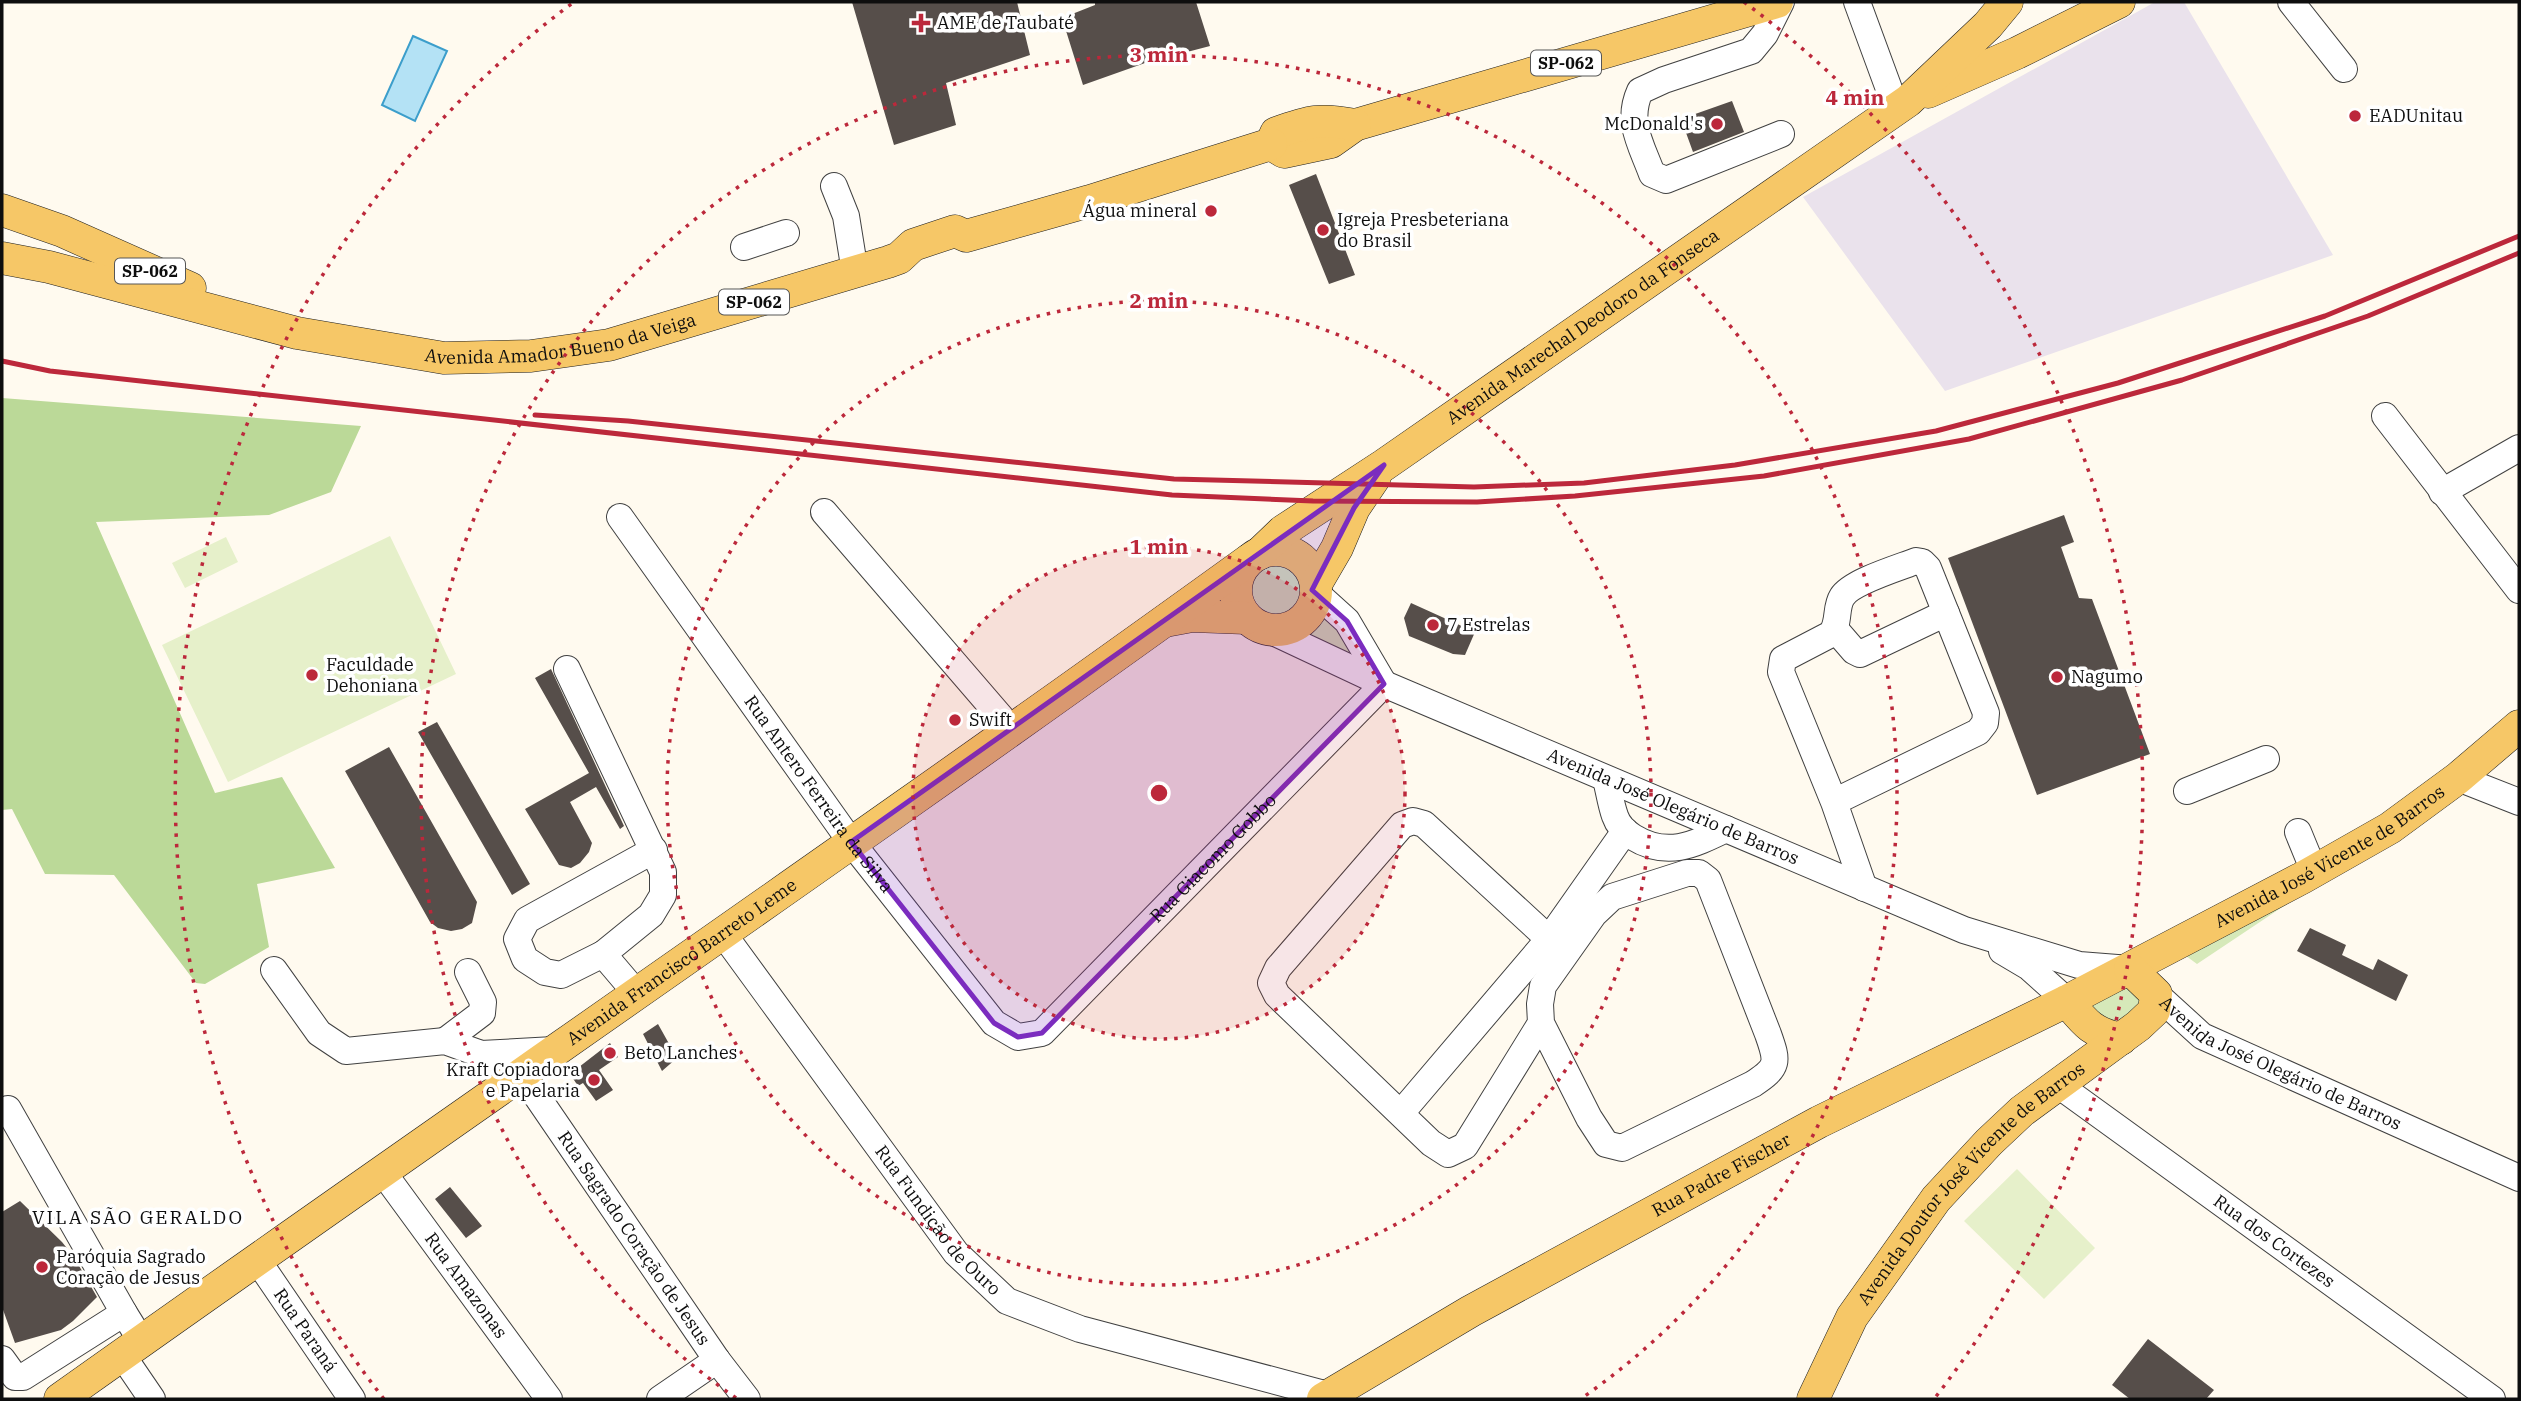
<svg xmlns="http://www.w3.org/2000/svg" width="2521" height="1401" font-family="'IBM Plex Serif',serif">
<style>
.industrial{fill:#eae2ec}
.green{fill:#d6e9b9}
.forest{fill:#bbd998}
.pitch{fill:#e6f0ca}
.water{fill:#b4e2f5;stroke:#3c9ecb;stroke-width:2}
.building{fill:#564e4a}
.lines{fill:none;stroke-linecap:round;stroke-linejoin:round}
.minor-casing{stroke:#414141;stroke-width:28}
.major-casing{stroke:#1f1f1f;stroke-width:33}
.minor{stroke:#fff;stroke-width:26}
.major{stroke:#f6c767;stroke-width:32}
.rail{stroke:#bc283b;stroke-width:5}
.marked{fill:#7b2cbf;fill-opacity:0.2;stroke:#7b2cbf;stroke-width:5;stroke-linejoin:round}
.ring{fill:none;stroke:#bc283b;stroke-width:3.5;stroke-dasharray:3.5 7}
.poi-dot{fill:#bc283b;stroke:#fff;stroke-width:2.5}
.labels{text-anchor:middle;stroke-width:7;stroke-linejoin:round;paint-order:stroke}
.shield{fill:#fff;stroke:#565656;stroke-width:2}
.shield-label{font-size:16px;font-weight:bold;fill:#0e0e0e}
.poi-label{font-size:18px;fill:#0e0e0e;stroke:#fff;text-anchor:start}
.street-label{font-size:18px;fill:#0e0e0e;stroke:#fff}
.neighbourhood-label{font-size:19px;letter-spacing:2px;fill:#0e0e0e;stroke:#fff}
.centre{fill:#bc283b;stroke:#fff;stroke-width:3.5}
.ring-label{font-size:21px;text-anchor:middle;font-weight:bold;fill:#bc283b;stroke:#fff;stroke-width:7;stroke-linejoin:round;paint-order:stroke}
</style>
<rect width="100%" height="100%" fill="#fffaef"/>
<path class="industrial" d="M 2155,2 L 2184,2 L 2333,255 L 1945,391 L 1803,197 Z"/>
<path class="green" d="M1252 588a26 26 0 1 1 52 0a26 26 0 1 1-52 0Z
M 1326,605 L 1359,658 L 1294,634 L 1313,621 Z
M 2302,894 L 2197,964 L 2182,953 Z
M 2131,985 L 2142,1004 L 2112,1027 L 2091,1008 L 2094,1000 Z"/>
<path class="forest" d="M 2,398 L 361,426 L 331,492 L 269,515 L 96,522 L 215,793 L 282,777 L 335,868 L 257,884 L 269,947 L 205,984 L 196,983 L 114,875 L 45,874 L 12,809 L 2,810 Z"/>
<path class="pitch" d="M 390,536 L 456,674 L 228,782 L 162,645 Z
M 226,537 L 238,562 L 185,588 L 172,563 Z
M 2017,1169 L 2095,1248 L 2044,1299 L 1964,1221 Z"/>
<path class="water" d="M 413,36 L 447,51 L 415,121 L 382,105 Z"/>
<path class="building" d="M 852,2 L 1017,2 L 1030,55 L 946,83 L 956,125 L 894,145 Z
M 1095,2 L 1196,2 L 1210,46 L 1145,63 L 1083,85 L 1062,18 L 1095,5 Z
M 1732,101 L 1744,132 L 1693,152 L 1681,119 Z
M 1316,174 L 1355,275 L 1329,284 L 1289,185 Z
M 2064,515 L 2074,542 L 2061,547 L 2079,598 L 2092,599 L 2150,754 L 2037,795 L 1948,558 Z
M 1411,603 L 1475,632 L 1465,655 L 1453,654 L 1409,636 L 1404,618 Z
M 551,669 L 624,826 L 620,829 L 596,787 L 570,802 L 592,843 L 589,852 L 580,863 L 571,868 L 559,865 L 525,809 L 589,773 L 535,678 Z
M 437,722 L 530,884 L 512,895 L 418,732 Z
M 389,747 L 477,902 L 472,923 L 462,929 L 451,931 L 438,928 L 430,922 L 345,771 Z
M 2310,928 L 2346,945 L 2342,955 L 2373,970 L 2378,959 L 2408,975 L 2396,1001 L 2297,951 Z
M 658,1024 L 677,1058 L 662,1071 L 643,1034 Z
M 610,1043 L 618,1057 L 599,1070 L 613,1090 L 596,1101 L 583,1083 L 578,1086 L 570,1074 Z
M 450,1187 L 482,1226 L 466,1238 L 435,1199 Z
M 20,1201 L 62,1242 L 74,1257 L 97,1297 L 73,1321 L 61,1330 L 15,1343 L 2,1307 L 2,1212 Z
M 2148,1339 L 2214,1390 L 2206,1399 L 2130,1399 L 2112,1385 Z"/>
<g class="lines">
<defs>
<g id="minor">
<path d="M 1781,2 L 1765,34 L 1751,51 L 1664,80 L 1640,91 C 1626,122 1641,144 1652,174 L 1666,180 L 1781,134"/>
<path d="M 1857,2 L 1896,108"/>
<path d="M 2291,2 L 2344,69"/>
<path d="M 834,186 L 846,216 L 855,272"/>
<path d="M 744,247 L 786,233"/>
<path d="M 2385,416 L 2519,590"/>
<path d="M 2442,492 L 2519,448"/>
<path d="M 824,512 L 1011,729"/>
<path id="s1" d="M 620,517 L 851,842 L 994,1023 L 1018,1037 L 1042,1033 L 1384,684"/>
<path d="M 1316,593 L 1347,621 L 1384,684"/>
<path d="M 1835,629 L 1854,651 L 1860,654 L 1946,613"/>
<path id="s2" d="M 1269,630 L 1384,684 L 1964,930 L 2079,965 L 2130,969"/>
<path d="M 567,669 L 663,872 L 663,895 L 651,915 L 603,954 L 637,994"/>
<path d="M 2458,778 L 2519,802"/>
<path d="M 1606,779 C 1609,791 1611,805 1615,816 C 1618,825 1625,832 1633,837 C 1667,858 1693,845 1726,829"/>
<path d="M 2187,791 L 2266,759"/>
<path d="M 1834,802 L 1978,732 L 1985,723 L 1986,713 L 1928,568 L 1922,562 L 1916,561 C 1898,568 1851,582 1842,597 C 1835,608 1840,623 1831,634 L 1783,659 L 1781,672 L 1834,802 L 1864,888"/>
<path d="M 2298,832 L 2314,871"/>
<path id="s3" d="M 724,935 L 956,1253 L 1007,1301 L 1080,1329 L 1343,1399"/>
<path d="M 2002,951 L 2029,967 L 2067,1001"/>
<path d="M 603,954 L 561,975 L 545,972 L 525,959 L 517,939 L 527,920 L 654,850"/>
<path d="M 274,970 L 319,1033 L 346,1051 L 445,1041 L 481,1054 L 554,1050"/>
<path id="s4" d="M 2156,994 L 2202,1036 L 2519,1178"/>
<path d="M 1541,1023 L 1589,1118 L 1606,1144 L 1622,1148 L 1753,1084 C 1779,1067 1778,1062 1768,1034 L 1708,880 L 1699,873 L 1687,873 L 1612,897 L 1594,914 L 1543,986 L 1540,1004 L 1541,1023 L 1465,1146 L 1448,1154 L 1431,1143 L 1277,995 L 1271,983 L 1278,968 L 1402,825 L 1413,821 L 1424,824 L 1549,939 L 1567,950"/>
<path d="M 445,1041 L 482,1013 L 483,1002 L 468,972"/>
<path id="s5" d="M 521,1073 L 717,1360 L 747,1399"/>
<path id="s6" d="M 2057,1084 L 2492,1399"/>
<path d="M 2,1113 L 8,1109 L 124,1313 L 142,1342"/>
<path d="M 1401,1113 L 1549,939 L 1625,831"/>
<path id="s7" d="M 382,1171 L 549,1399"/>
<path id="s8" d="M 258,1261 L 352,1399"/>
<path d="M 122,1355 L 152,1399"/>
<path d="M 2,1359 L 15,1377 L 23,1377 L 124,1313"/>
<path d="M 660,1399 L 717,1360"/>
</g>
<g id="major">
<path d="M 1928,92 L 2017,53 L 2119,2"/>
<path d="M 1271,144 L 1284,152 L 1331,142 L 1355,125 L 1777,2"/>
<path d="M 1271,144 L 1276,133 C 1310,121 1320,118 1355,125"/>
<path d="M 2,210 L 62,231 L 190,288"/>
<path id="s9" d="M 2,258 L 49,267 L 297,333 L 444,358 L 531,356 L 609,345 L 888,262 L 899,258 L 913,245 L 955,231 L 966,236 L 1090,201 L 1271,144"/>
<circle cx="1276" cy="590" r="40"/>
<path id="s10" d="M 1259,554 L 1283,531 L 1384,465 L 1908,101 L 1988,25 L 2007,2"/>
<path d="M 1316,584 L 1337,548 L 1354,508 L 1375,477"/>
<path d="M 1165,621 L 1192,616 L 1246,618"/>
<path d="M 2067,1001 C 2085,1023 2092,1033 2121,1039"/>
<path id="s11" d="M 60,1399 C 455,1118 856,844 1249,560"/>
<path id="s12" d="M 1323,1399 L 1471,1311 L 1819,1122 L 2067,1001 L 2302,878 L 2390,828 L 2458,778 L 2519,726"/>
<path id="s13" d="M 1813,1399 L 1852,1317 L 1936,1199 L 1989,1142 L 2022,1111 L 2138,1026 L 2154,1011 L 2156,994 L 2130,969"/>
</g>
</defs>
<use href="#minor" class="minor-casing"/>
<use href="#major" class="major-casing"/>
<use href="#minor" class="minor"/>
<use href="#major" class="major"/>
<path class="rail" d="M 2,361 L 50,371 L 1172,495 L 1313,501 L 1477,502 L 1575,496 L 1764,476 L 1969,439 L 2182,380 L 2368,316 L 2519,253
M 535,415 L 628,421 L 1174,479 L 1474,487 L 1584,483 L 1735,465 L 1936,431 L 2118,383 L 2325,316 L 2519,236"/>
</g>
<path class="marked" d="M 1384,465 L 1354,508 L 1312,590 L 1347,621 L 1384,684 L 1042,1033 L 1018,1037 L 994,1023 L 851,842 Z"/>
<circle cx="1159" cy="793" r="246" fill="#bc283b" fill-opacity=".12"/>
<g class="ring">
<circle cx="1159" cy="793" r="246"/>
<circle cx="1159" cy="793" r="492"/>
<path d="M736 1398A738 738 0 1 1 1582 1398"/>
<path d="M384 1399A984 984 0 0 1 574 2M1744 2A984 984 0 0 1 1934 1399"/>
</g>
<g class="poi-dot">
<path d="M917.5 12.5h7v7h7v7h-7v7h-7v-7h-7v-7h7z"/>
<circle cx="2355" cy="116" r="7"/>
<circle cx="1717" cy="124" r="7"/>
<circle cx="1211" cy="211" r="7"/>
<circle cx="1323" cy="230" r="7"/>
<circle cx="1433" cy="625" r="7"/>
<circle cx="312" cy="675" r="7"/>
<circle cx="2057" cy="677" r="7"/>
<circle cx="955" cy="720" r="7"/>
<circle cx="610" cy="1053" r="7"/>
<circle cx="594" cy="1080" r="7"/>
<circle cx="42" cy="1267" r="7"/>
</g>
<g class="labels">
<g class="shield">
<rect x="1531" y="50.5" width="70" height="25" rx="5"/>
<rect x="115" y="258.5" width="70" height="25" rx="5"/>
<rect x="719" y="289.5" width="70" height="25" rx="5"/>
</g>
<g class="shield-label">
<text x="1566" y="69">SP-062</text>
<text x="150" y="277">SP-062</text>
<text x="754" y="308">SP-062</text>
</g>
<g class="poi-label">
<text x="937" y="29">AME de Taubaté</text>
<text x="2369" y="122">EADUnitau</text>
<text x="1703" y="130" text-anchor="end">McDonald's</text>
<text x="1197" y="217" text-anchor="end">Água mineral</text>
<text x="1337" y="226">Igreja Presbeteriana<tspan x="1337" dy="21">do Brasil</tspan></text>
<text x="1447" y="631">7 Estrelas</text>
<text x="326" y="671">Faculdade<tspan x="326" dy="21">Dehoniana</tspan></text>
<text x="2071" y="683">Nagumo</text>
<text x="969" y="726">Swift</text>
<text x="624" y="1059">Beto Lanches</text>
<text x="580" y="1076" text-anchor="end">Kraft Copiadora<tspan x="580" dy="21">e Papelaria</tspan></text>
<text x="56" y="1263">Paróquia Sagrado<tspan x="56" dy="21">Coração de Jesus</tspan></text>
</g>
<g class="street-label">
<text dy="6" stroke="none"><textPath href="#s10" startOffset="396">Avenida Marechal Deodoro da Fonseca</textPath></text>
<text dy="6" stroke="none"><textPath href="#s9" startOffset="572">Avenida Amador Bueno da Veiga</textPath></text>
<text dy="6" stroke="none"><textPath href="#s1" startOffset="341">Rua Antero Ferreira da Silva</textPath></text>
<text dy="6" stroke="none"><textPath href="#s2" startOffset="441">Avenida José Olegário de Barros</textPath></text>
<text dy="6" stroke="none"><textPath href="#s12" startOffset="1144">Avenida José Vicente de Barros</textPath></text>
<text dy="6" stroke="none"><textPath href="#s1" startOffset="926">Rua Giacomo Gobbo</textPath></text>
<text dy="6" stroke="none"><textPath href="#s11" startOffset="760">Avenida Francisco Barreto Leme</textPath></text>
<text dy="6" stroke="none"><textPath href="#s4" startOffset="144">Avenida José Olegário de Barros</textPath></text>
<text dy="6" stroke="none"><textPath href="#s12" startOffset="457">Rua Padre Fischer</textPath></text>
<text dy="6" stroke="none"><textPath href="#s13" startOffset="271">Avenida Doutor José Vicente de Barros</textPath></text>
<text dy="6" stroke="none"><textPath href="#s3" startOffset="357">Rua Fundição de Ouro</textPath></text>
<text dy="6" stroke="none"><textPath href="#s5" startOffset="200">Rua Sagrado Coração de Jesus</textPath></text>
<text dy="6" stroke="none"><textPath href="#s6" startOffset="268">Rua dos Cortezes</textPath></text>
<text dy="6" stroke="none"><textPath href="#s7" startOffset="142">Rua Amazonas</textPath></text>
<text dy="6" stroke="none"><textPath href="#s8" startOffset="84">Rua Paraná</textPath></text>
</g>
<g class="neighbourhood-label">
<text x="138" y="1224">VILA SÃO GERALDO</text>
</g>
</g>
<circle cx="1159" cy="793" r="10" class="centre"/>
<g class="ring-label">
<text x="1159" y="62">3 min</text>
<text x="1855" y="105">4 min</text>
<text x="1159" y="308">2 min</text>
<text x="1159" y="554">1 min</text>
</g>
<rect width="2521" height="1401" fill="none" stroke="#0e0e0e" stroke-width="7"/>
</svg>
